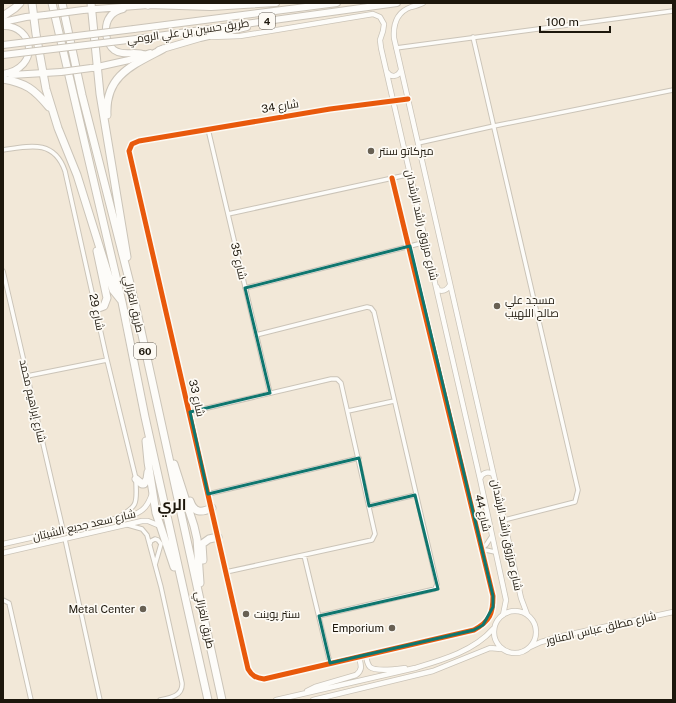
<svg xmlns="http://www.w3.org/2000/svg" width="676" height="703" font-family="'Public Sans',Cairo,sans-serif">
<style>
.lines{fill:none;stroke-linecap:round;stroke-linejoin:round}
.minor-casing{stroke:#cbc4b8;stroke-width:5.5}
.tertiary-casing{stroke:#cbc4b8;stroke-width:6}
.trunk-casing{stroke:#cbc4b8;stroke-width:8}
.motorway-casing{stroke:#cbc4b8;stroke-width:9}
.minor{stroke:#fdfcf9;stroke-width:3.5}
.tertiary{stroke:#fdfcf9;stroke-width:4.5}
.trunk{stroke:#fdfcf9;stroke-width:6}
.motorway{stroke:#fdfcf9;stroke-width:7}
.trunk-bridge-casing{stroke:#cbc4b8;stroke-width:8;stroke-linecap:butt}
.trunk-bridge{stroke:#fdfcf9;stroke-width:6}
.cycleway-casing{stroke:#fdfaf4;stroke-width:8}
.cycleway{stroke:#e8590c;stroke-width:5}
.marked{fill:none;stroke:#0f766e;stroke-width:3;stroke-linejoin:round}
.poi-dot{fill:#686053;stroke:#fdfaf4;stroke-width:1.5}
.labels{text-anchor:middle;stroke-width:3.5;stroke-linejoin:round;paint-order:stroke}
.shield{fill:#fdfaf4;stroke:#605b52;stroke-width:1}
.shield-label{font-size:10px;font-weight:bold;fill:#1d170c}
.street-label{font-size:11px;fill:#1d170c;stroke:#fdfaf4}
.poi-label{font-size:11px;fill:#1d170c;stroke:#fdfaf4;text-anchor:start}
.district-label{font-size:15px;font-weight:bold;fill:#1d170c;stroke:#fdfaf4}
</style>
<rect width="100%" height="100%" fill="#f2e8d8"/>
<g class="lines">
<defs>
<path id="minor" d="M 473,37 L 578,490 L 575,502 L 504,520
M 396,48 L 673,11
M 208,129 L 270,393
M 418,143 L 494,126 L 673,90
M 3,150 C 29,146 54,139 65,171 L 107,360 L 136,479 C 136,503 140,504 119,517
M 392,178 L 493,596 C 493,614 490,621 474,630 L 264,679 C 256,678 252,676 248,669 L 129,151 L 132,144 L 139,141 L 330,109 L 408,99
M 228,214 L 411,174
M 3,271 L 63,530
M 245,288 L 426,242
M 256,335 L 367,307 L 371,308 L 374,312 L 437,584 L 435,589 L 319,616
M 27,376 L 107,360
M 348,411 L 394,401
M 190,412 L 331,379 L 337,379 L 341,383 L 375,534 L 372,540 L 226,572
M 208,494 L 359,458
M 369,506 L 415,495
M 128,525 L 142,529 L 147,535 L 161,587 L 182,683 C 183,696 170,698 160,700
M 65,539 L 100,700
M 150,544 L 151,541 L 155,539 L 158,540 L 161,544 L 155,565
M 481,549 L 486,545 L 492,536
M 481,549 L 495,552
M 304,555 L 330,663
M 3,600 L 9,603 L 31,700"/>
<path id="tertiary" d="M 423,3 C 419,5 415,6 411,7 C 397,12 393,24 394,38 L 504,520 L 521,598 L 527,614
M 211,37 L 240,36 L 373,14 L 380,17 L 384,24 L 383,31 L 380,40 L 381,48 L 480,479 L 506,600 L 503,615
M 387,72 C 391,78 398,77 401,70
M 437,287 L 438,290 C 444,292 447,290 450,285
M 480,479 C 482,473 487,471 493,474 L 494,477
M 3,544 L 133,515 C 144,511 148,505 152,494
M 3,553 L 142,521 L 148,521 L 160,526
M494 632a21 21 0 1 1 42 0a21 21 0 1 1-42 0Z
M 530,647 L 541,642 L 562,636 L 673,612
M 366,656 C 367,660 367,664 370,667 C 376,672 397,669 405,668
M 307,691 L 315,687 L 356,675 C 363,670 361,665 359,657
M 276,700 L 415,668 C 442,660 474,651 493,629
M 313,700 L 433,671 L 490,648 L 501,649"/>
<path id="trunk" d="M 123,9 C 110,12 105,21 106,34 C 107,41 109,46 114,50 C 124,57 135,50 145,55
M 83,10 L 148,5 L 211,7 L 276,3
M 3,22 L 26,17 L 45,15
M 3,26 C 34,25 41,68 3,74
M 134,29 L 337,3
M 136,39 L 397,3
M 159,50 L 200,38 L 247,27
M 93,68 L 129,60 L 150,53
M 11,75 L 61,72"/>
<path id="motorway" d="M 32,3 L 36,34 L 46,89 L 58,128 L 77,175 L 113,290 L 121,300
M 52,3 L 122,302 L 145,417 L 208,700
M 62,3 L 82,95 L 135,303 L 222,700
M 91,3 L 100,94 L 127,257
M 144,3 L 148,5
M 3,16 L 15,8 L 20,3
M 3,79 C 26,83 34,89 49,107
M 107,115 C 105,75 133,65 163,49
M 96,309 L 104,306 L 107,298 L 97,251
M 146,441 L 148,462 L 156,513 L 174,567
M 174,464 L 194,526 L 197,539 L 200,583
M 136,479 L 142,484 L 144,484 L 147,479 L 148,472
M 190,501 C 194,513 201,513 212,508
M 203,560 L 202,544 L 209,539 L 218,537"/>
</defs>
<use href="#minor" class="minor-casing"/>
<use href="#tertiary" class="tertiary-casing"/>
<use href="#trunk" class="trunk-casing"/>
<use href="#motorway" class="motorway-casing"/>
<use href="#minor" class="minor"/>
<use href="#tertiary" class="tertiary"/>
<use href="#trunk" class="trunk"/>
<use href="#motorway" class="motorway"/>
<defs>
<path id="trunk-bridge" d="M 45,15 L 83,10
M 3,45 L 134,29
M 3,55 L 136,39
M 61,72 L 91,68"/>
</defs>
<use href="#trunk-bridge" class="trunk-bridge-casing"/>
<use href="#trunk-bridge" class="trunk-bridge"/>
<defs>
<path id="cycleway" d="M 392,178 L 493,596 C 493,614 490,621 474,630 L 264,679 C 256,678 252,676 248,669 L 129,151 L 132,144 L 139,141 L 330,109 L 408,99"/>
</defs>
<use href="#cycleway" class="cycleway-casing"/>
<use href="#cycleway" class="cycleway"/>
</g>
<path class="marked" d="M 410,246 L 493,596 L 493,607 L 483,625 L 474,630 L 330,663 L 319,616 L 438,589 L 415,495 L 369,506 L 359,458 L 208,494 L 190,412 L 270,393 L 245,288 Z"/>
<g class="poi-dot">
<circle cx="371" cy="151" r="4"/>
<circle cx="497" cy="306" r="4"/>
<circle cx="143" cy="609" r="4"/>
<circle cx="246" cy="614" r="4"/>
<circle cx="392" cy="628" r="4"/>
</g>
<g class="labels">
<g class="shield">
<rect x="259" y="13" width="16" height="16" rx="3"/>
<rect x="134" y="343" width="22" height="16" rx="3"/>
</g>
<g class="shield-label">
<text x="267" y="25">4</text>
<text x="145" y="355">60</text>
</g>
<g class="street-label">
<text transform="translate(188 31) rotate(-8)" y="4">طريق حسين بن علي الرومي</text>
<text transform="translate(280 106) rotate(-9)" y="4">شارع 34</text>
<text transform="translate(422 225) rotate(77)" y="4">شارع مرزوق راشد الرشدان</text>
<text transform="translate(239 261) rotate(77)" y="4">شارع 35</text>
<text transform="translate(134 304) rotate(77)" y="4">طريق الغزالي</text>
<text transform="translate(97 312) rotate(78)" y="4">شارع 29</text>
<text transform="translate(197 398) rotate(77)" y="4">شارع 33</text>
<text transform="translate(33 401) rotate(77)" y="4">شارع إبراهيم محمد</text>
<text transform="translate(483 513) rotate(77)" y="4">شارع 44</text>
<text transform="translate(84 525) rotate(-13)" y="4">شارع سعد جديع الشيتان</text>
<text transform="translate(507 535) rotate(78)" y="4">شارع مرزوق راشد الرشدان</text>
<text transform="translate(205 620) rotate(78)" y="4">طريق الغزالي</text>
<text transform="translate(601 628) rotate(-13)" y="4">شارع مطلق عباس المناور</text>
</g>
<g class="poi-label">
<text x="379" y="155">ميركاتو سنتر</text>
<text x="505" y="304">مسجد علي<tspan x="505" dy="13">صالح اللهيب</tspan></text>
<text x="135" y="613" text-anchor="end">Metal Center</text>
<text x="254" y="618">سنتر پوينت</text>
<text x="384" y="632" text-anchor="end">Emporium</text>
</g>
<g class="district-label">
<text x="172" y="510">الري</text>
</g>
</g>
<rect width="676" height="703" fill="none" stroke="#1d170c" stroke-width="8"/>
<path d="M540 26v6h70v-6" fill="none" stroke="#1d170c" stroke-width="2"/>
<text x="546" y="26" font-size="12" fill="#1d170c" stroke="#fdfaf4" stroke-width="3" paint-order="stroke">100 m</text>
</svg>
